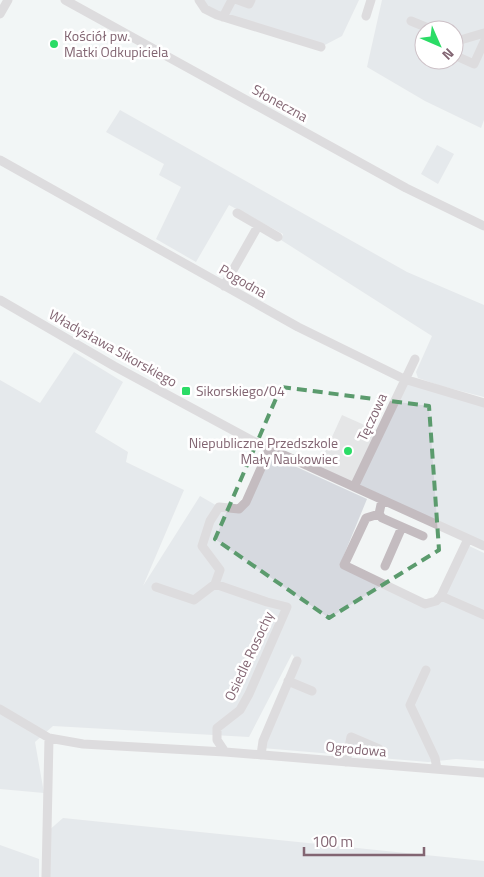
<svg xmlns="http://www.w3.org/2000/svg" width="484" height="877" font-family="'Titillium Web',sans-serif">
<style>
.built{fill:#e5e6e7}
.green{fill:#d6d9df;fill-rule:evenodd}
.lines{fill:none;stroke-linecap:round;stroke-linejoin:round}
.minor{stroke:#c4bcc0;stroke-width:9}
.marked{fill:none;stroke:#5b9b6d;stroke-width:4;stroke-dasharray:10 6;stroke-linejoin:round}
.poi-dot{fill:#2bdc66;stroke:#fff;stroke-width:2}
.labels{text-anchor:middle;stroke-width:5;stroke-linejoin:round;paint-order:stroke}
.poi-label{font-size:14px;fill:#826572;stroke:#fff;text-anchor:start}
.street-label{font-size:14px;fill:#826572;stroke:#fff}
</style>
<rect width="100%" height="100%" fill="#f2f5f5"/>
<path class="built" d="M 342,415 L 380,432 L 354,487 L 317,470 Z"/>
<path class="green" d="M 199,0 L 359,0 L 342,36 L 321,47 L 223,17 Z
M 382,0 L 484,0 L 484,120 L 481,128 L 425,101 L 367,67 ZM 424,30 L 454,30 L 454,60 L 424,60 Z
M 120,110 L 407,272 L 484,305 L 484,397 L 441,386 L 418,378 L 416,372 L 432,336 L 281,240 L 283,234 L 229,205 L 196,262 L 156,239 L 181,187 L 159,175 L 164,164 L 106,132 Z
M 437,145 L 454,154 L 438,184 L 421,174 Z
M 74,352 L 123,382 L 95,432 L 128,452 L 126,462 L 184,490 L 143,586 L 200,496 L 219,507 L 239,509 L 268,454 L 367,499 L 339,567 L 346,557 L 345,561 L 425,604 L 436,601 L 465,544 L 484,553 L 484,761 L 456,759 L 428,762 L 262,748 L 297,661 L 292,654 L 249,737 L 53,726 L 35,742 L 44,793 L 0,789 L 0,380 L 40,403 Z
M 404,379 L 484,403 L 484,546 L 354,487 Z
M 63,818 L 484,861 L 484,877 L 46,877 L 47,832 Z
M 0,845 L 39,859 L 39,877 L 0,877 Z"/>
<g class="lines">
<path class="minor" d="M 65,0 L 406,188 L 484,226
M 199,0 L 205,9 L 217,15 L 321,47
M 238,0 L 249,4 L 251,0
M 0,14 L 8,0
M 366,16 L 371,0
M 223,17 L 232,0
M 411,21 L 433,30
M 454,40 L 457,41 L 484,33
M 454,55 L 474,64 L 484,42
M 0,160 L 298,327 L 404,379 L 484,403
M 237,213 L 278,237
M 224,286 L 258,226
M 0,300 L 114,366 L 251,440 L 484,546
M 354,487 L 415,359
M 382,500 L 379,514 L 382,518 L 423,536
M 379,514 L 366,518 L 344,565 L 425,604 L 436,601 L 441,596 L 468,539
M 385,566 L 402,527
M 215,584 L 267,602 L 287,607 L 249,694 L 240,710 L 217,728 L 217,740 L 225,752
M 156,587 L 194,600 L 215,584 L 220,570 L 202,546 L 210,521 L 219,507 L 239,509 L 246,502 L 270,448
M 441,596 L 484,615
M 426,670 L 410,705 L 435,758 L 437,769
M 288,681 L 312,691
M 0,709 L 49,738 L 83,744 L 225,752 L 484,773
M 261,755 L 263,741 L 297,661
M 346,762 L 351,737 L 379,749
M 46,877 L 49,738"/>
</g>
<path d="M0 0H484V877H0ZM 281,387 L 429,406 L 439,550 L 329,618 L 215,539 Z" fill="#f2f5f5" fill-opacity=".55" fill-rule="evenodd"/>
<path class="marked" d="M 281,387 L 429,406 L 439,550 L 329,618 L 215,539 Z"/>
<g class="poi-dot">
<circle cx="54" cy="44" r="5"/>
<rect x="181" y="386" width="10" height="10" rx="2.5"/>
<circle cx="348" cy="451" r="5"/>
</g>
<g class="labels">
<g class="poi-label">
<text x="64" y="41">Kościół pw.<tspan x="64" dy="16">Matki Odkupiciela</tspan></text>
<text x="196" y="396">Sikorskiego/04</text>
<text x="338" y="448" text-anchor="end">Niepubliczne Przedszkole<tspan x="338" dy="16">Mały Naukowiec</tspan></text>
</g>
<g class="street-label">
<text transform="translate(280 103) rotate(29)" y="5">Słoneczna</text>
<text transform="translate(243 281) rotate(30)" y="5">Pogodna</text>
<text transform="translate(113 348) rotate(29)" y="5">Władysława Sikorskiego</text>
<text transform="translate(372 417) rotate(-65)" y="5">Tęczowa</text>
<text transform="translate(249 656) rotate(-65)" y="5">Osiedle Rosochy</text>
<text transform="translate(356 749) rotate(5)" y="5">Ogrodowa</text>
</g>
</g>
<g transform="translate(439 45) rotate(135)"><circle r="24" fill="#ffffff" stroke="#cdc1c7"/>
<path d="M0-4L9 19L0 12L-9 19Z" fill="#2bdc66"/>
<text y="-8" font-size="14" font-weight="bold" text-anchor="middle" fill="#826572">N</text>
</g>
<path d="M304 847v8h120v-8" fill="none" stroke="#826572" stroke-width="2.5"/>
<text x="312" y="847" font-size="15" fill="#826572" stroke="#ffffff" stroke-width="4" paint-order="stroke">100 m</text>
</svg>
